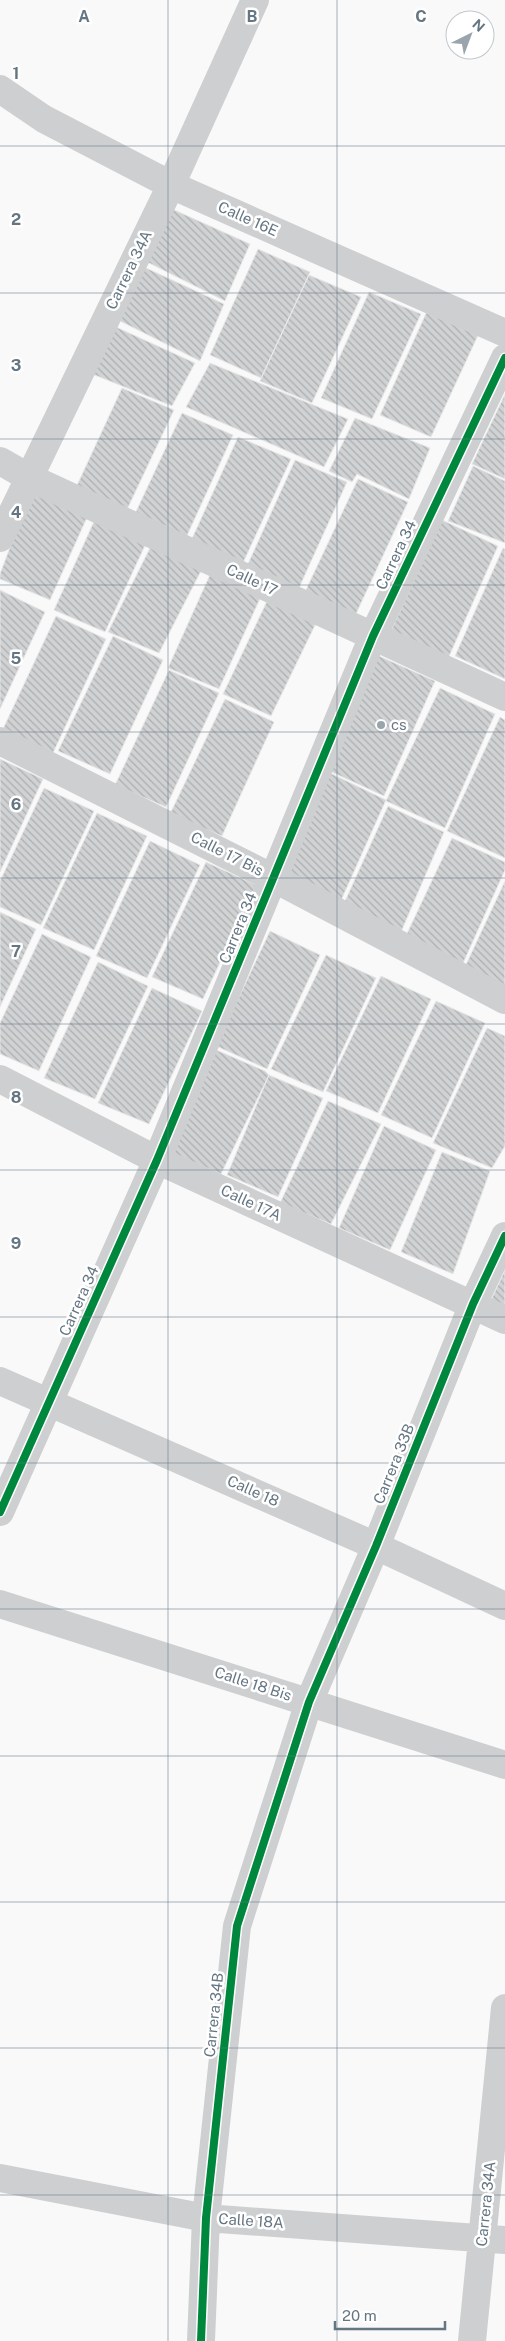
<svg xmlns="http://www.w3.org/2000/svg" width="505" height="2341" font-family="'Public Sans',sans-serif">
<style>
.building{fill:url(#building-back-hatch);stroke:#e8e8e8}
.lines{fill:none;stroke-linecap:round;stroke-linejoin:round}
.street{stroke:#cecfd0;stroke-width:28}
.cycleway-casing{stroke:#fff;stroke-width:11}
.cycleway{stroke:#00873e;stroke-width:8}
.grid{fill:none;stroke:#657683;stroke-width:1;stroke-opacity:0.55}
.poi-dot{fill:#99a4ac;stroke:#fff;stroke-width:2}
.labels{text-anchor:middle;stroke-width:5;stroke-linejoin:round;paint-order:stroke}
.street-label{font-size:15px;fill:#657683;stroke:#fff}
.poi-label{font-size:15px;fill:#657683;stroke:#fff;text-anchor:start}
.grid-label{font-size:16px;text-anchor:middle;font-weight:bold;fill:#657683;stroke:#fff;stroke-width:5;stroke-linejoin:round;paint-order:stroke}
</style>
<defs>
<pattern id="building-back-hatch" width="6" height="6" patternUnits="userSpaceOnUse" patternTransform="scale(1.25)"><rect width="6" height="6" fill="#d0d2d3"/><path d="M-1 5l2 2M0 0l6 6M5-1l2 2" fill="none" stroke="#acafb1"/></pattern>
</defs>
<rect width="100%" height="100%" fill="#f9f9f9"/>
<path class="building" d="M 170,208 L 250,244 L 225,301 L 145,261 Z
M 258,249 L 310,272 L 261,378 L 210,355 Z
M 144,267 L 224,304 L 200,361 L 120,321 Z
M 309,275 L 361,297 L 312,403 L 260,381 Z
M 369,292 L 421,314 L 372,419 L 321,398 Z
M 428,309 L 480,331 L 431,437 L 380,415 Z
M 116,327 L 195,363 L 172,406 L 92,374 Z
M 210,363 L 348,419 L 324,467 L 186,407 Z
M 122,388 L 174,410 L 124,516 L 73,494 Z
M 505,394 L 505,479 L 472,464 Z
M 182,413 L 233,435 L 185,540 L 133,518 Z
M 355,418 L 430,448 L 409,499 L 357,474 L 352,482 L 329,471 Z
M 238,437 L 291,459 L 242,565 L 190,543 Z
M 295,460 L 347,482 L 299,588 L 247,566 Z
M 473,466 L 505,481 L 505,543 L 448,521 Z
M 358,479 L 408,502 L 355,616 L 304,594 Z
M 32,488 L 89,513 L 50,600 L 0,579 L 0,574 Z
M 96,517 L 148,539 L 105,632 L 54,610 Z
M 442,520 L 498,546 L 447,661 L 389,635 Z
M 154,540 L 204,565 L 159,653 L 108,632 Z
M 503,548 L 505,549 L 505,679 L 455,656 Z
M 213,568 L 263,592 L 219,689 L 168,668 Z
M 0,590 L 45,612 L 0,709 Z
M 268,599 L 319,617 L 271,716 L 223,694 Z
M 56,616 L 106,639 L 53,753 L 2,731 Z
M 113,636 L 163,660 L 110,774 L 58,751 Z
M 379,656 L 435,681 L 384,796 L 325,769 Z
M 169,670 L 219,693 L 166,807 L 115,785 Z
M 440,688 L 495,714 L 445,828 L 386,801 Z
M 225,699 L 274,722 L 222,836 L 170,814 Z
M 500,717 L 505,720 L 505,858 L 447,831 Z
M 0,759 L 43,779 L 0,872 Z
M 330,773 L 386,800 L 339,905 L 282,877 Z
M 44,788 L 94,811 L 41,925 L 0,907 L 0,881 Z
M 388,806 L 444,832 L 398,939 L 341,910 Z
M 97,813 L 147,836 L 94,950 L 43,928 Z
M 452,838 L 505,862 L 505,870 L 460,970 L 403,942 Z
M 150,841 L 200,865 L 147,978 L 96,956 Z
M 206,862 L 256,885 L 203,999 L 152,977 Z
M 505,881 L 505,992 L 463,971 Z
M 0,912 L 36,929 L 0,1007 Z
M 270,931 L 320,955 L 267,1069 L 216,1046 Z
M 42,934 L 91,957 L 39,1071 L 0,1054 L 0,1023 Z
M 326,955 L 376,978 L 323,1092 L 271,1069 Z
M 98,962 L 148,986 L 95,1099 L 44,1078 Z
M 381,976 L 431,999 L 378,1113 L 326,1091 Z
M 152,988 L 202,1011 L 149,1124 L 98,1103 Z
M 436,1001 L 485,1023 L 432,1138 L 381,1115 Z
M 487,1028 L 505,1036 L 505,1146 L 492,1168 L 433,1143 Z
M 214,1049 L 265,1071 L 269,1075 L 221,1174 L 169,1152 Z
M 269,1075 L 323,1098 L 278,1197 L 227,1175 Z
M 328,1101 L 381,1124 L 331,1224 L 280,1203 Z
M 384,1126 L 436,1150 L 390,1250 L 339,1228 Z
M 442,1152 L 490,1171 L 453,1274 L 401,1252 Z
M 505,1270 L 505,1306 L 491,1300 Z"/>
<g class="lines">
<path class="street" d="M 0,89 L 44,119 L 171,185 L 505,333
M 0,461 L 28,477 L 505,697
M 0,538 L 171,185 L 255,0
M 0,741 L 273,878 L 505,1000
M 0,1079 L 157,1160 L 505,1320
M 0,1381 L 376,1546 L 505,1606
M 0,1512 L 157,1160 L 373,636 L 505,358
M 0,1604 L 505,1765
M 0,2178 L 206,2218 L 505,2240
M 201,2341 L 206,2218 L 237,1926 L 309,1702 L 376,1546 L 473,1304 L 505,1236
M 472,2341 L 505,2008"/>
<defs>
<path id="cycleway" d="M 0,1512 L 157,1160 L 373,636 L 505,358
M 201,2341 L 206,2218 L 237,1926 L 309,1702 L 376,1546 L 473,1304 L 505,1236"/>
</defs>
<use href="#cycleway" class="cycleway-casing"/>
<use href="#cycleway" class="cycleway"/>
</g>
<path class="grid" d="M 168,0 L 168,2341M 337,0 L 337,2341M 0,146 L 505,146M 0,293 L 505,293M 0,439 L 505,439M 0,585 L 505,585M 0,732 L 505,732M 0,878 L 505,878M 0,1024 L 505,1024M 0,1170 L 505,1170M 0,1317 L 505,1317M 0,1463 L 505,1463M 0,1609 L 505,1609M 0,1756 L 505,1756M 0,1902 L 505,1902M 0,2048 L 505,2048M 0,2195 L 505,2195"/>
<circle class="poi-dot" cx="381" cy="725" r="5"/>
<g class="labels">
<g class="street-label">
<text transform="translate(248 219) rotate(24)" y="5">Calle 16E</text>
<text transform="translate(129 270) rotate(-64)" y="5">Carrera 34A</text>
<text transform="translate(396 555) rotate(-65)" y="5">Carrera 34</text>
<text transform="translate(252 580) rotate(25)" y="5">Calle 17</text>
<text transform="translate(227 854) rotate(27)" y="5">Calle 17 Bis</text>
<text transform="translate(238 928) rotate(-68)" y="5">Carrera 34</text>
<text transform="translate(251 1203) rotate(25)" y="5">Calle 17A</text>
<text transform="translate(79 1301) rotate(-66)" y="5">Carrera 34</text>
<text transform="translate(394 1464) rotate(-68)" y="5">Carrera 33B</text>
<text transform="translate(253 1491) rotate(24)" y="5">Calle 18</text>
<text transform="translate(253 1684) rotate(18)" y="5">Calle 18 Bis</text>
<text transform="translate(214 2015) rotate(-84)" y="5">Carrera 34B</text>
<text transform="translate(486 2204) rotate(-84)" y="5">Carrera 34A</text>
<text transform="translate(251 2221) rotate(4)" y="5">Calle 18A</text>
</g>
<g class="poi-label">
<text x="391" y="730">cs</text>
</g>
</g>
<g class="grid-label">
<text x="84" y="22">A</text>
<text x="252" y="22">B</text>
<text x="421" y="22">C</text>
<text x="16" y="79">1</text>
<text x="16" y="225">2</text>
<text x="16" y="371">3</text>
<text x="16" y="518">4</text>
<text x="16" y="664">5</text>
<text x="16" y="810">6</text>
<text x="16" y="957">7</text>
<text x="16" y="1103">8</text>
<text x="16" y="1249">9</text>
</g>
<g transform="translate(470 35) rotate(42)"><circle r="24" fill="#ffffff" stroke="#c1c8cd"/>
<path d="M0-4L9 19L0 12L-9 19Z" fill="#99a4ac"/>
<text y="-8" font-size="14" font-weight="bold" text-anchor="middle" fill="#657683">N</text>
</g>
<path d="M335 2321v8h110v-8" fill="none" stroke="#657683" stroke-width="2.5"/>
<text x="342" y="2321" font-size="15" fill="#657683" stroke="#ffffff" stroke-width="4" paint-order="stroke">20 m</text>
</svg>
